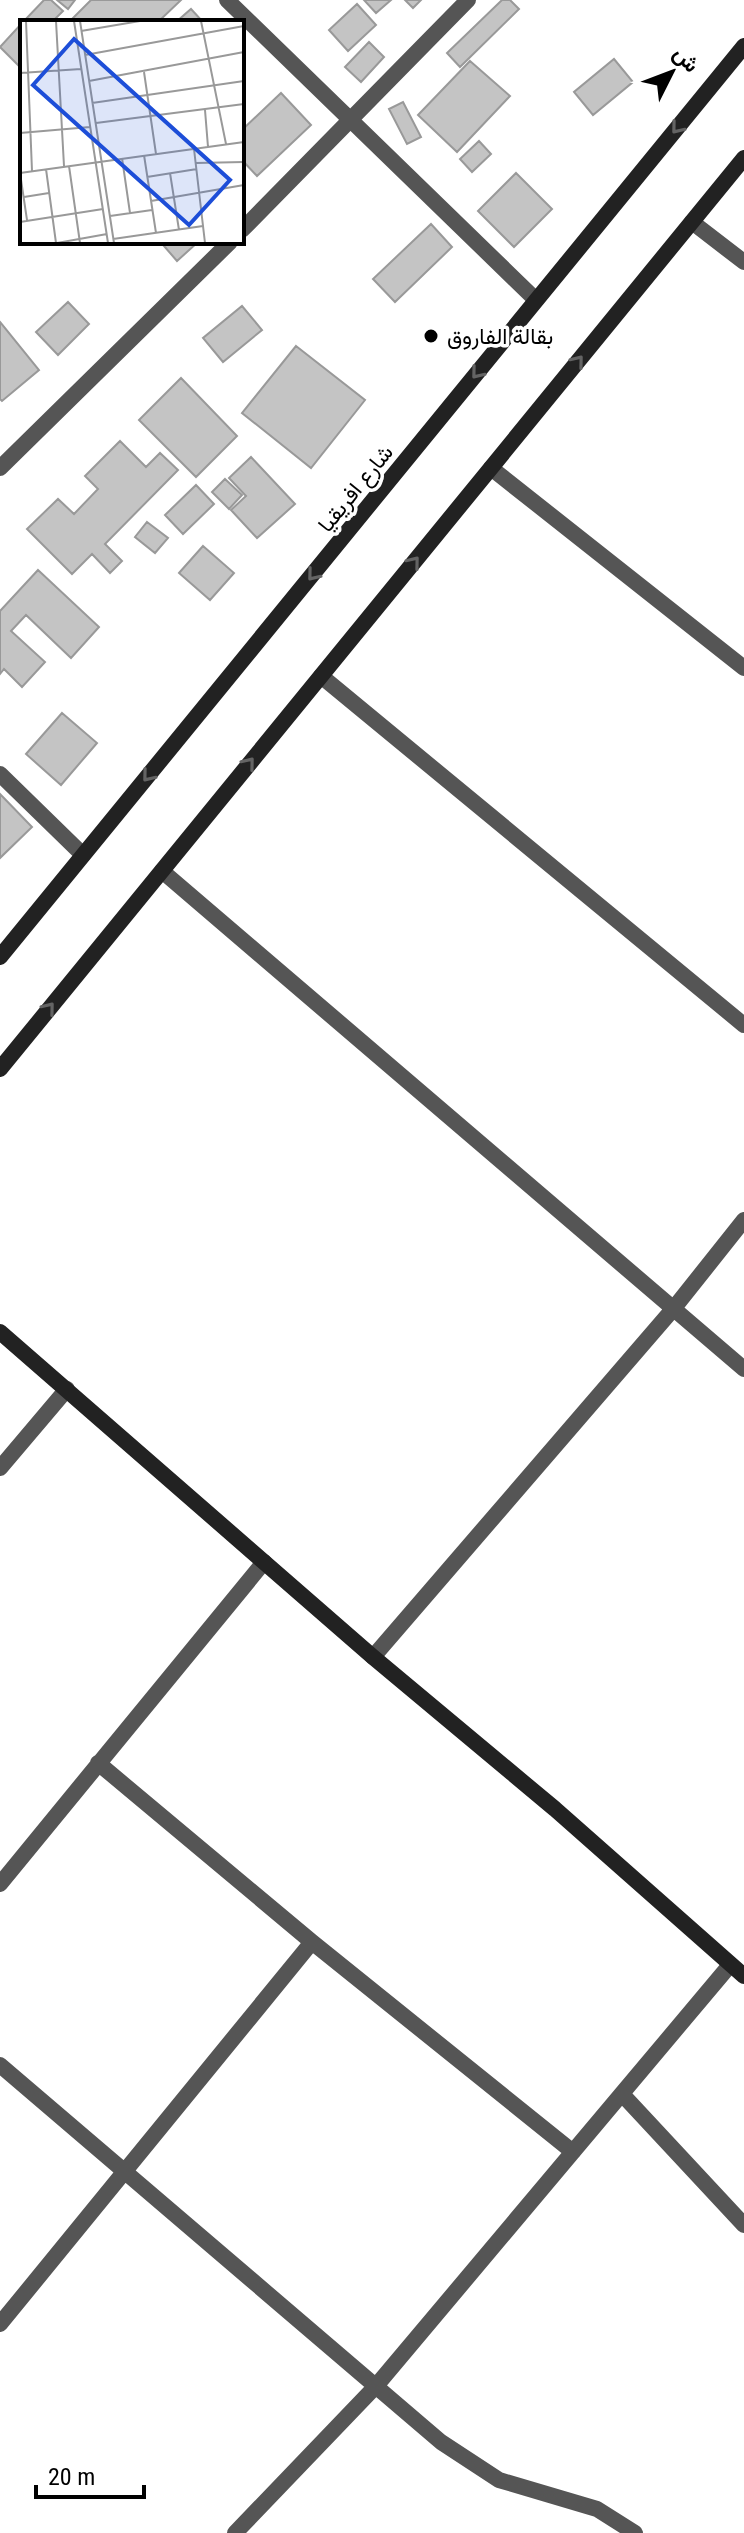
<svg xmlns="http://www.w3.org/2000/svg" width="744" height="2533" font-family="'Roboto Condensed',Vazirmatn,sans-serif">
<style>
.building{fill:#c4c4c4;stroke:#999;stroke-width:2}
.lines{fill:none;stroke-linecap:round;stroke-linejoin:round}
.street{stroke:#555;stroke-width:16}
.secondary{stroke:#222;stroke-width:16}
.oneway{stroke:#646464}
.poi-dot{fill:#000;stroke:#fff;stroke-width:3}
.labels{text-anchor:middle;stroke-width:7;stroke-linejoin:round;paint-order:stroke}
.poi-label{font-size:22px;fill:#000;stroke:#fff;text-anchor:start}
.street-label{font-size:22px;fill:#000;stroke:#fff}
.inset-road{fill:none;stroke:#999;stroke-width:2}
.view{fill:#1d4ed8;fill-opacity:0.15;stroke:#1d4ed8;stroke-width:4}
.inset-edge{fill:none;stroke:#000;stroke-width:4}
</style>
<rect width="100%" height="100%" fill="#fff"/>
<path class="building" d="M 44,0 L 51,0 L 63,11 L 52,22 L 23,22 Z
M 57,0 L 75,0 L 68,9 Z
M 91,0 L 181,0 L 158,22 L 69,22 Z
M 364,0 L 391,0 L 376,13 Z
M 405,0 L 421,0 L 413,8 Z
M 502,0 L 510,0 L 519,9 L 460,67 L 447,53 Z
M 357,4 L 376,25 L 348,51 L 329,30 Z
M 191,9 L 203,22 L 176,22 Z
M 22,23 L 22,69 L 0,47 Z
M 369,42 L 384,57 L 361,82 L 345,67 Z
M 614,59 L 633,82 L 593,115 L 574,92 Z
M 470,61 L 510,96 L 457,152 L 418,115 Z
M 281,93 L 311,125 L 257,176 L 242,160 L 242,130 Z
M 403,102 L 421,137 L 407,144 L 389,109 Z
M 479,141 L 491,154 L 472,172 L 460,159 Z
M 516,173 L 552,209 L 514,247 L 478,211 Z
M 431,224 L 452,247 L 395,302 L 373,279 Z
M 168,242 L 198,242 L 177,261 L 164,246 Z
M 68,302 L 89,324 L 58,355 L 36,332 Z
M 242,306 L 262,330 L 223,362 L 203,338 Z
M 0,322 L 39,370 L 2,401 L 0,399 Z
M 296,346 L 365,400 L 311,468 L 242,413 Z
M 181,378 L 237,436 L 196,477 L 139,420 Z
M 120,441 L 146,467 L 160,453 L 178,470 L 105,544 L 122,561 L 110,573 L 92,554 L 72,574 L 27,529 L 58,499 L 74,514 L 98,489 L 85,476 Z
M 251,457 L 295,504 L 257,538 L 231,510 L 246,496 L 229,478 Z
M 225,479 L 242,495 L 229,509 L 212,492 Z
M 196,485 L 214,504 L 183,534 L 165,515 Z
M 147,522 L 168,538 L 155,553 L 135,537 Z
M 203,546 L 234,573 L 210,600 L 179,573 Z
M 38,570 L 99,627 L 71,658 L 26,615 L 11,631 L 45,662 L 22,687 L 4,669 L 0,674 L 0,611 Z
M 62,713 L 97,743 L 61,785 L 26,754 Z
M 0,794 L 32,827 L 0,858 Z"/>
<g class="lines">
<path class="street" d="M 227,0 L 536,300
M 692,222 L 744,262
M 242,230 L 468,0
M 0,468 L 230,242
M 491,468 L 744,668
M 321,676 L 744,1025
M 0,774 L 83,855
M 162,871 L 744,1369
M 0,1468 L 67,1389
M 373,1657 L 674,1308 L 744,1220
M 98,1763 L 312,1942 L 573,2152
M 0,1884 L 264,1562
M 0,2065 L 441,2442 L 499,2480 L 597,2509 L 635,2533
M 622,2094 L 744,2225
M 0,2324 L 312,1942
M 235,2533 L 376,2386 L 730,1965"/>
<path class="secondary" d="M 0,957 L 744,46
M 0,1069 L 744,158
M 0,1332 L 373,1657 L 555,1809 L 744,1976"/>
</g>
<defs><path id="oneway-chevron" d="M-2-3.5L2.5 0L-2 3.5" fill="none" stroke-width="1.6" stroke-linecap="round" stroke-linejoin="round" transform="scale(2)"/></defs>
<g class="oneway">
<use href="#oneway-chevron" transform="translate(677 128) rotate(129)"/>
<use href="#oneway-chevron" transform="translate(578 361) rotate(-51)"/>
<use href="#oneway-chevron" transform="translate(477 373) rotate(129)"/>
<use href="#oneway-chevron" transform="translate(414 562) rotate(-51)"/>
<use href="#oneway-chevron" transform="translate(313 575) rotate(129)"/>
<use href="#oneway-chevron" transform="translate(249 763) rotate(-51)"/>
<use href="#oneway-chevron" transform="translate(148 776) rotate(129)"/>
<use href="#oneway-chevron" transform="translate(49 1008) rotate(-51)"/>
</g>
<circle class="poi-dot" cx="431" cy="336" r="8"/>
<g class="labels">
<g class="poi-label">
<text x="447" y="344">بقالة الفاروق</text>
</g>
<g class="street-label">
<text transform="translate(355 488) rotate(-51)" y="8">شارع افريقيا</text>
</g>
</g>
<g transform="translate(20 20)">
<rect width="224" height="224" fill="#fff"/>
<path class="inset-road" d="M 6,1 L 12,151M 36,1 L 44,146M 54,1 L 88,223M 60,1 L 94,223M 181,1 L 206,124M 61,11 L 120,1M 65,35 L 224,6M 124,52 L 136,134M 0,53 L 61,49M 69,61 L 224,32M 72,83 L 224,61M 185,90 L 188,127M 76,103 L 224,84M 0,113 L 70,107M 174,129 L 185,223M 124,135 L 136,213M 102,138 L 110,193M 176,143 L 224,142M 49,146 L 60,223M 26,149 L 36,223M 0,153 L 224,122M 0,153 L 7,200M 150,153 L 159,210M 127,157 L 177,149M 4,177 L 29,173M 131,181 L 224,165M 90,196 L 132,190M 0,202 L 83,189M 93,219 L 183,206M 37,223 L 87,214"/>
<path class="view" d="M 54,19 L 210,160 L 169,205 L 13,65 Z"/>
<rect width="224" height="224" class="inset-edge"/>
</g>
<g transform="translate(672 72) rotate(48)" stroke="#ffffff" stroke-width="6" paint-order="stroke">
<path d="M0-6L14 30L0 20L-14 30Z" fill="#000000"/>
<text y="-12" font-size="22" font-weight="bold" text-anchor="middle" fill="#000000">ش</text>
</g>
<path d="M36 2485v12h108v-12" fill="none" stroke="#000000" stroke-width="4"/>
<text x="48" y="2485" font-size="24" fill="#000000" stroke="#ffffff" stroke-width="6" paint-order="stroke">20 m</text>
</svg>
